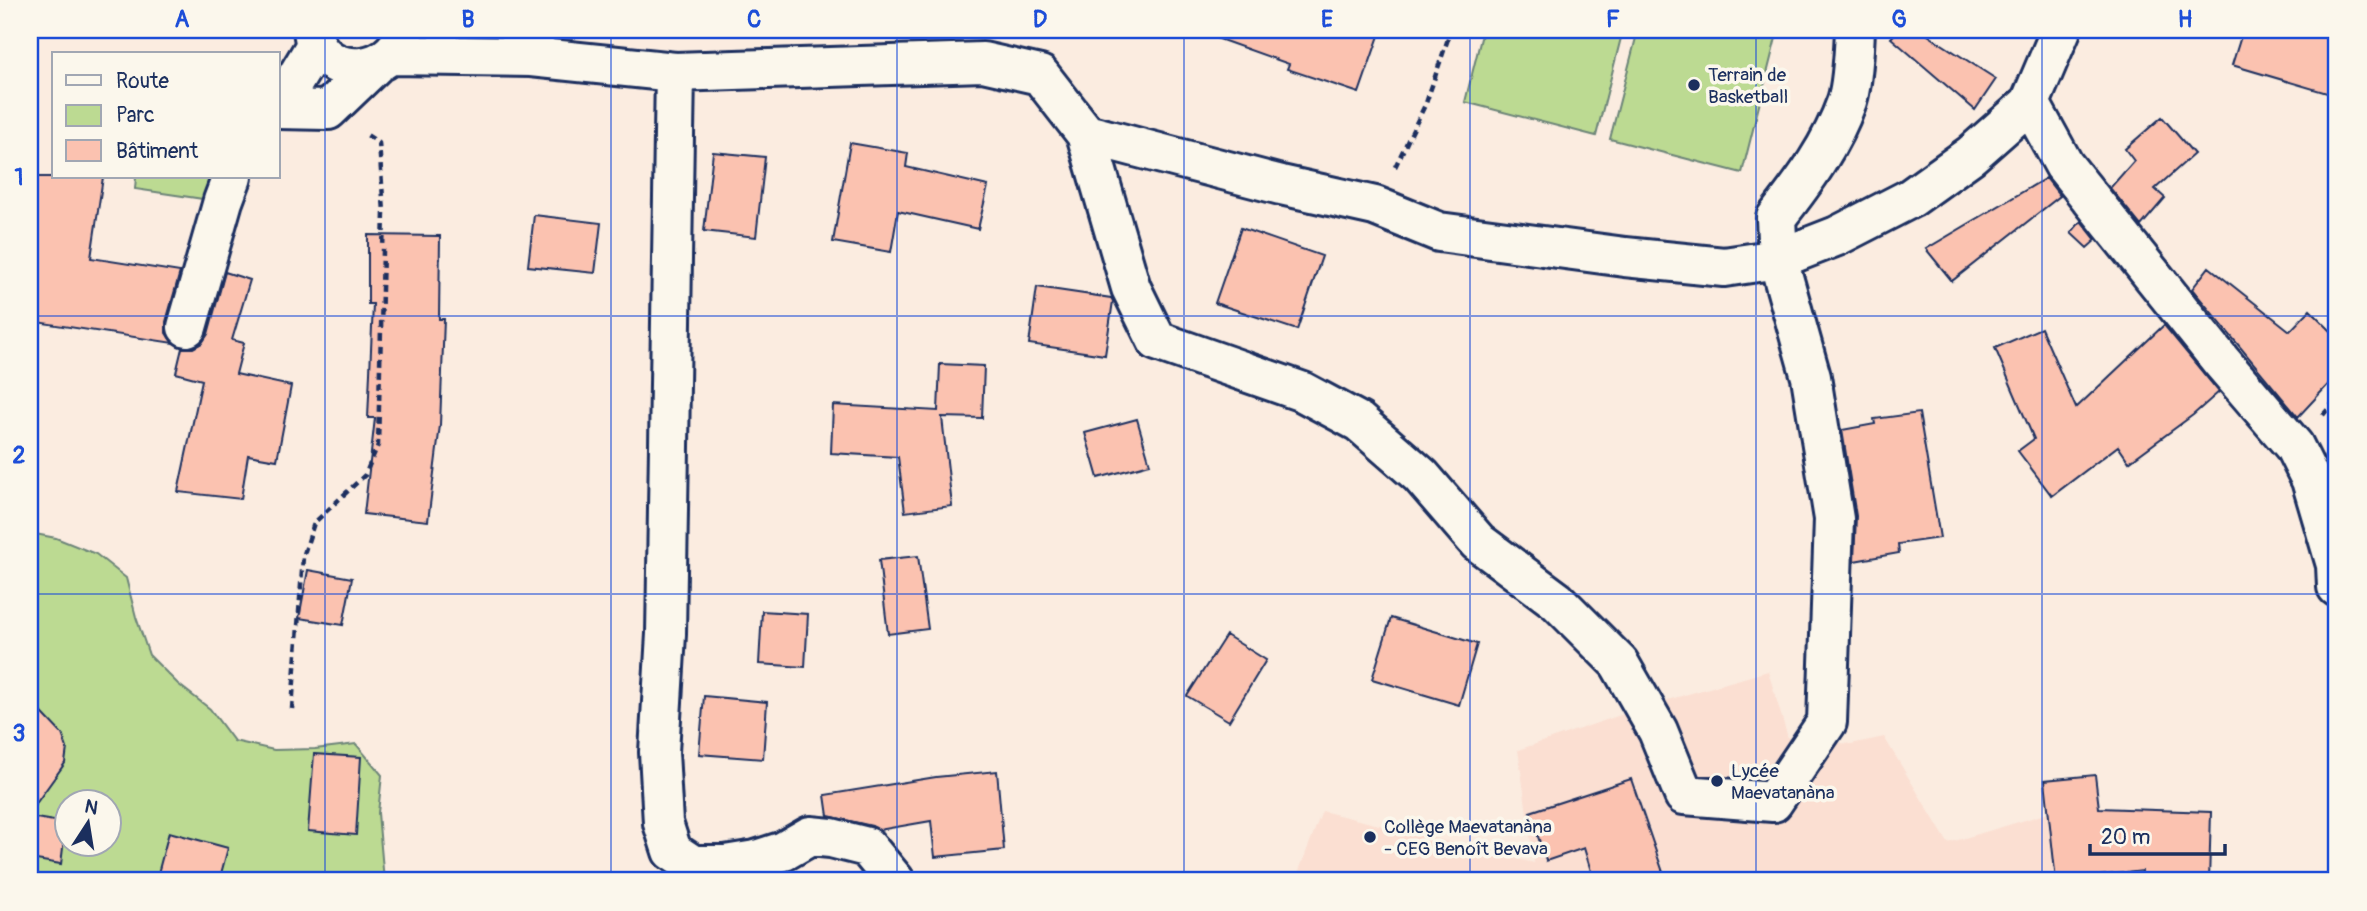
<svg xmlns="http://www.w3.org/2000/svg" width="2367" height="911" font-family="Pangolin,sans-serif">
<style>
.built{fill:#fbdfd2}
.green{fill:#bcda92;stroke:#6c8478;stroke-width:2;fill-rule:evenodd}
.building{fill:#fbc2b0;stroke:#1b2f5e;stroke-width:2}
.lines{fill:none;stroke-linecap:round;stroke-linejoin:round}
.minor-casing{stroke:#1b2f5e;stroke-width:44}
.path{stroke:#1b2f5e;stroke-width:4.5;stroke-dasharray:7 5;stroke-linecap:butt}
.minor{stroke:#fbf7ec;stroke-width:38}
.grid{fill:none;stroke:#1d4ed8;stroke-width:2;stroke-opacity:0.55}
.poi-dot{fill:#1b2f5e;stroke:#fbf7ec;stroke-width:2.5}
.labels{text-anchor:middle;stroke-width:7;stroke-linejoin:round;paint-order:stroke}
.poi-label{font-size:19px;fill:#1b2f5e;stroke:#fbf7ec;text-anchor:start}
.neatline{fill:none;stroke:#1d4ed8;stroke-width:2.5}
.grid-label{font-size:23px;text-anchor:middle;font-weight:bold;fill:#1d4ed8}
</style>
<rect width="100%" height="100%" fill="#fbece0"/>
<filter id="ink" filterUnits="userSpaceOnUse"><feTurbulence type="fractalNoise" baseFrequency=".0143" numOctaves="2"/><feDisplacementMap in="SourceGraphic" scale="14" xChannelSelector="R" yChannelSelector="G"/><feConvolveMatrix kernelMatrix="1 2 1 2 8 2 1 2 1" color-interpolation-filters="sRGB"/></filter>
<g filter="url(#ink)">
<path class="built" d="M 1768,671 L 1788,738 L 1851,744 L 1884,737 L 1948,843 L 2055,811 L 2079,881 L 1295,881 L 1322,811 L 1534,863 L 1518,750 L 1650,705 Z"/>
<path class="green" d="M 1483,30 L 1623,30 L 1596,136 L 1465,102 Z
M 1638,30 L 1778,30 L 1742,173 L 1610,139 Z
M 136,177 L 213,177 L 210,200 L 135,189 Z
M 30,533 L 56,538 L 96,554 L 126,578 L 136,617 L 149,655 L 178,684 L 210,709 L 234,741 L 274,750 L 315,749 L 356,744 L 382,775 L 378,813 L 384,881 L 30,881 ZM 66,802 L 108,802 L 108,844 L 66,844 Z"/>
<path class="building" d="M 1209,30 L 1381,30 L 1359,93 L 1287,69 L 1289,64 L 1208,35 Z
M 1898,30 L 1920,30 L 1996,79 L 1975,110 L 1891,38 Z
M 2243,30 L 2337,30 L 2337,96 L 2232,65 Z
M 2162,117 L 2194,154 L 2155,189 L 2165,198 L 2141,226 L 2110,188 L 2134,161 L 2125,149 Z
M 850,143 L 908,153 L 906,167 L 988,186 L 978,229 L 898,211 L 891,252 L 833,242 Z
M 713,152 L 765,157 L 756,237 L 704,231 Z
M 30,177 L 103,177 L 91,258 L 180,272 L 166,322 L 166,333 L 173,343 L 30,321 Z
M 2046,178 L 2060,196 L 1952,281 L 1926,249 Z
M 534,215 L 601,223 L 595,273 L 528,266 Z
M 2081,221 L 2096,240 L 2087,248 L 2071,233 Z
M 1241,228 L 1322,256 L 1297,330 L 1215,303 Z
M 368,235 L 440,236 L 439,319 L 444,319 L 440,425 L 428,521 L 364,514 L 375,418 L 368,418 L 373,304 L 368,304 Z
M 2209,267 L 2290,331 L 2310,310 L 2337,337 L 2337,375 L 2298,417 L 2192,289 Z
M 225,272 L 250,280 L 232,340 L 244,343 L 236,374 L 291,386 L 277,460 L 248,455 L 241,499 L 178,492 L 202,380 L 176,373 L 182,348 L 193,348 L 202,343 L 208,334 Z
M 1037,287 L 1111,298 L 1113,301 L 1105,355 L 1029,344 Z
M 2164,325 L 2219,392 L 2193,415 L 2129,462 L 2118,446 L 2052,496 L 2018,451 L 2034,439 L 1995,348 L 2041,328 L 2076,408 Z
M 940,364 L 984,366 L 982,418 L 942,417 L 952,506 L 905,512 L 898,457 L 831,453 L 833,405 L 938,411 Z
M 1919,413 L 1940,538 L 1898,544 L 1899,553 L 1854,561 L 1856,516 L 1842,430 L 1875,424 L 1874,419 Z
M 1137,419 L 1150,464 L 1098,478 L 1085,433 Z
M 918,556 L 928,629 L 888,634 L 879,560 Z
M 308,570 L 352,578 L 343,625 L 299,618 Z
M 762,611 L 808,614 L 805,667 L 759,664 Z
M 1391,618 L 1477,644 L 1459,705 L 1372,679 Z
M 1226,635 L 1266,660 L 1229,721 L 1187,696 Z
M 704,696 L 767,702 L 763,759 L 699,754 Z
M 30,700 L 62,734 L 67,748 L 65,763 L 30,812 Z
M 314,754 L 361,757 L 356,835 L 308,831 Z
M 997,771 L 1004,850 L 935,857 L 931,821 L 879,830 L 872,826 L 828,816 L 825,795 L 936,777 Z
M 2095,775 L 2099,808 L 2211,812 L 2209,881 L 2142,881 L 2142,871 L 2056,881 L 2045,780 Z
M 1631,779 L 1666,881 L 1594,881 L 1584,848 L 1546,861 L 1530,812 Z
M 30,817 L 66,823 L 61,864 L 30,859 Z
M 169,832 L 228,848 L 219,881 L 156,881 Z"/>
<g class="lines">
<defs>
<path id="minor" d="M 313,30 C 314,35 314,42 317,46 C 336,80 392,71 403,35
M 390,55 L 531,57 L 675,72 L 983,62 L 1040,75 L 1086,134 L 1281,185 L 1375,206 L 1439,232 L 1625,257 L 1724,267 L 1778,259 L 1837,236 L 1911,198 L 1971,155 L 2030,103 L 2061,30
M 675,72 L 666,634 L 659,752 L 663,823 L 672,851 L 693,865 L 725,865 L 756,860 L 784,851 L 810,836 L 831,838 L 867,847 L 895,881
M 2030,103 L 2064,165 L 2221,361 L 2294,446 L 2311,480 L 2336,565 L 2337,587
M 278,108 L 316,45
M 278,109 L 328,110 L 375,65
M 1086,134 L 1131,288 L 1157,341 L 1303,392 L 1359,422 L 1421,476 L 1478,542 L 1557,601 L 1619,663 L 1658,731 L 1684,795 L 1773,802 L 1827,722 L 1834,519 L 1811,377 L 1778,259 L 1776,218 C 1805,181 1831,146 1847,101 C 1853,82 1854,50 1855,30
M 187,327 L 223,201 L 232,177"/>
</defs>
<use href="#minor" class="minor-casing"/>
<path class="path" d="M 1395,167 L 1426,103 L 1451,30
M 2323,415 L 2337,398
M 292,709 L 303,557 L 314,523 L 365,475 L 378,445 L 384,212 L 379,143 L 364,133"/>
<use href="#minor" class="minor"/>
</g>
</g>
<path class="grid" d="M 325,30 L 325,881M 611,30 L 611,881M 897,30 L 897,881M 1184,30 L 1184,881M 1470,30 L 1470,881M 1756,30 L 1756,881M 2042,30 L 2042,881M 30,316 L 2337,316M 30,594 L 2337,594"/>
<g class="poi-dot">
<circle cx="1694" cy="85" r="7"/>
<circle cx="1717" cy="781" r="7"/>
<circle cx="1370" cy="837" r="7"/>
</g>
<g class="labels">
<g class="poi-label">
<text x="1708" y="81">Terrain de<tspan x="1708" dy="22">Basketball</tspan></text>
<text x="1731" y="777">Lycée<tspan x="1731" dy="22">Maevatanàna</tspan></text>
<text x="1384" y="833">Collège Maevatanàna<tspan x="1384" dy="22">- CEG Benoît Bevava</tspan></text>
</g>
</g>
<rect width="2367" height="911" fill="none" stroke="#fbf7ec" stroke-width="77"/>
<rect x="52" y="52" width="228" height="126" fill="#fbf7ec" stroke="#a1a7b3" stroke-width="2"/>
<rect x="66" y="75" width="35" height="10" fill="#fbf7ec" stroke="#a1a7b3" stroke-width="2"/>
<text x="116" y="88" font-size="21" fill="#1b2f5e">Route</text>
<rect x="66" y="105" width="35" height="21" fill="#bcda92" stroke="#a1a7b3" stroke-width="2"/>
<text x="116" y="122" font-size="21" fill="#1b2f5e">Parc</text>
<rect x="66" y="140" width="35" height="21" fill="#fbc2b0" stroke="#a1a7b3" stroke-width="2"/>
<text x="116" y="158" font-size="21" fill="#1b2f5e">Bâtiment</text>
<g transform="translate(88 823) rotate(12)"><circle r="33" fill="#fbf7ec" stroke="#a1a7b3" stroke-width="2"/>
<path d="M0-5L12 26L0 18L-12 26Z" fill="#1b2f5e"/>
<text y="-10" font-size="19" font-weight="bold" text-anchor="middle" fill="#1b2f5e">N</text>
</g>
<path d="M2090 844v10h135v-10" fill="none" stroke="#1b2f5e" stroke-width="3.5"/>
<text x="2101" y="844" font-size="21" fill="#1b2f5e" stroke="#fbf7ec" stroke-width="5" paint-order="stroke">20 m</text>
<rect x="38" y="38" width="2290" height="834" class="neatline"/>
<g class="grid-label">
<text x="182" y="27">A</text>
<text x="468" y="27">B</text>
<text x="754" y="27">C</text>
<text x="1040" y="27">D</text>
<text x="1327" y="27">E</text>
<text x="1613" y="27">F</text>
<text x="1899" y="27">G</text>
<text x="2185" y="27">H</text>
<text x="19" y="185">1</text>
<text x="19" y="463">2</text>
<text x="19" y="741">3</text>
</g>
</svg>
